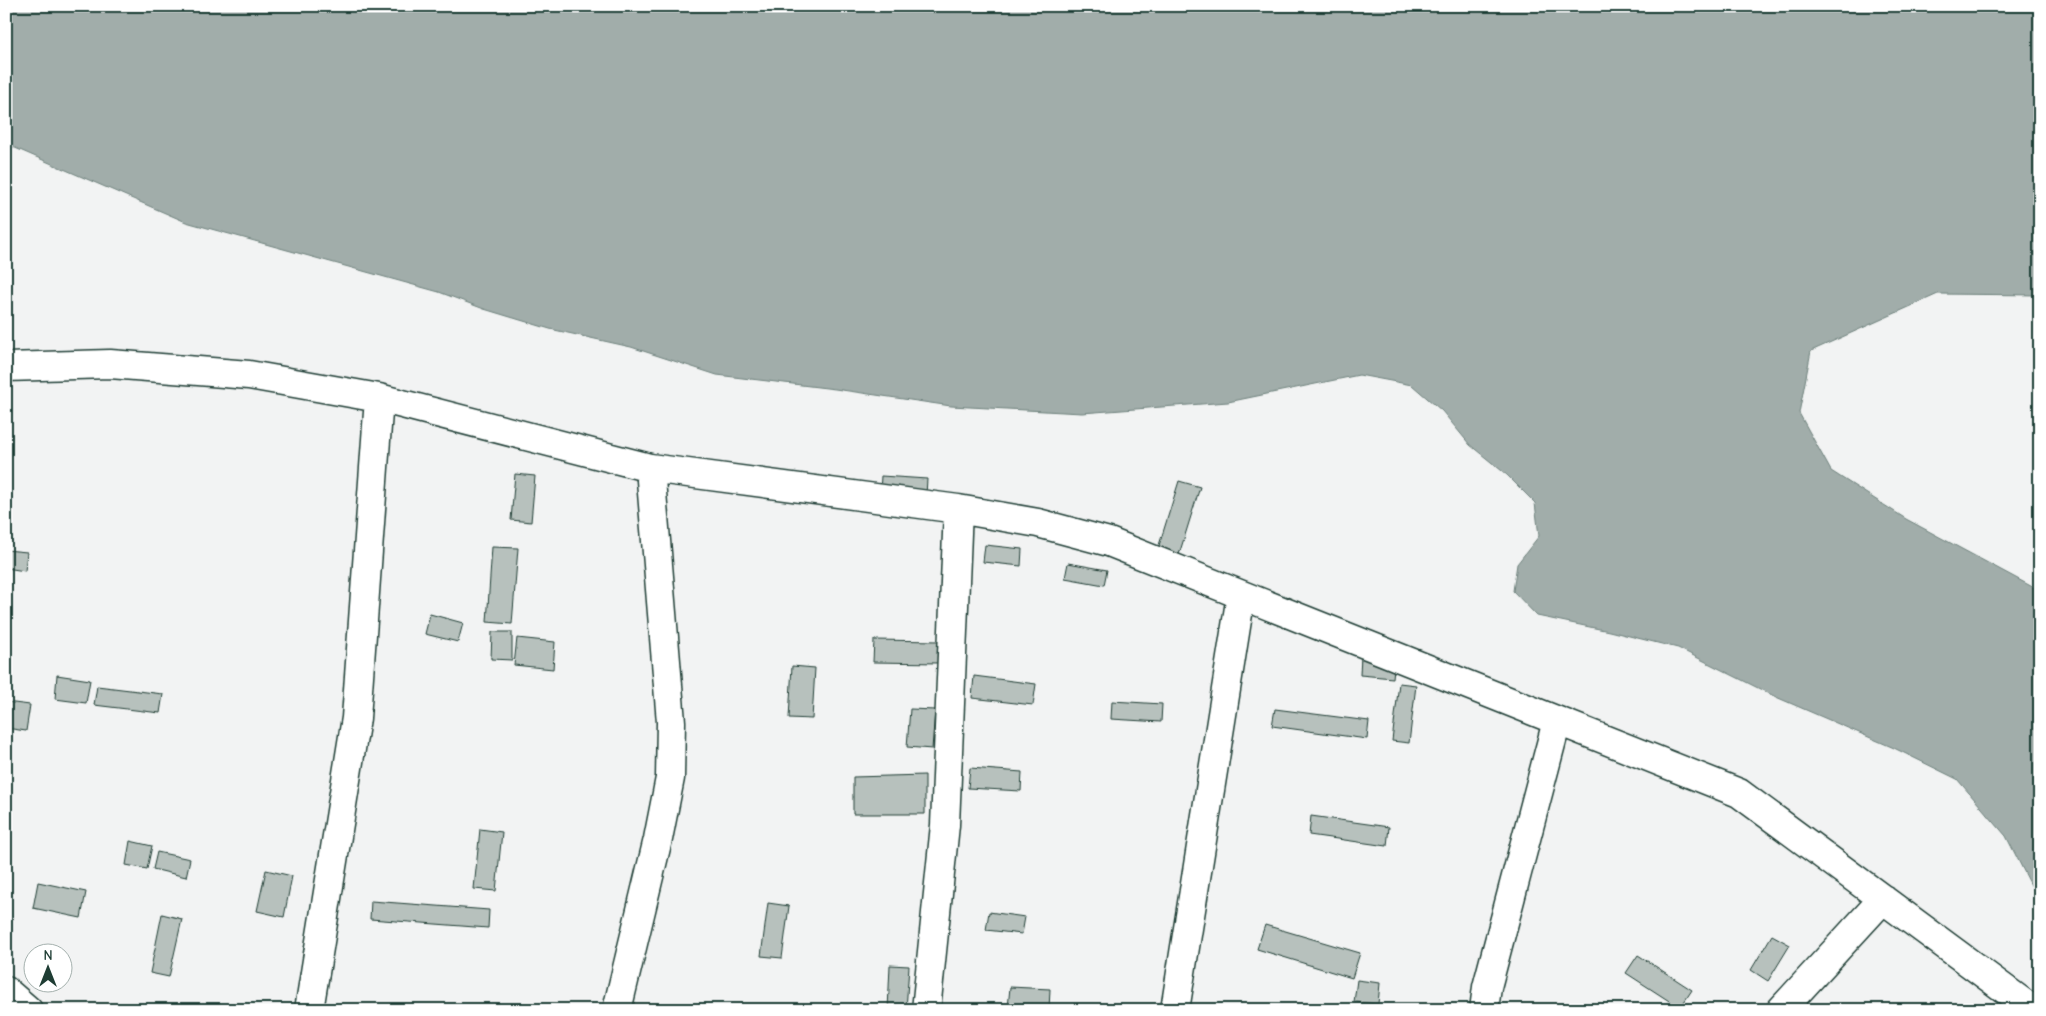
<svg xmlns="http://www.w3.org/2000/svg" width="2046" height="1016" font-family="'Comic Neue',sans-serif">
<style>
.water{fill:#a1adaa;stroke:#6d807b}
.building{fill:#b7c1bd;stroke:#1f3d34}
.lines{fill:none;stroke-linecap:round;stroke-linejoin:round}
.street-casing{stroke:#1f3d34;stroke-width:31}
.street{stroke:#fff;stroke-width:28}
</style>
<rect width="100%" height="100%" fill="#f2f3f3"/>
<filter id="ink" filterUnits="userSpaceOnUse"><feTurbulence type="fractalNoise" baseFrequency=".02" numOctaves="2"/><feDisplacementMap in="SourceGraphic" scale="10" xChannelSelector="R" yChannelSelector="G"/><feConvolveMatrix kernelMatrix="1 2 1 2 8 2 1 2 1" color-interpolation-filters="sRGB"/></filter>
<g filter="url(#ink)">
<path class="water" d="M 6,6 L 2040,6 L 2040,295 L 1938,294 L 1811,351 L 1799,413 L 1831,471 L 1906,519 L 2040,591 L 2040,903 L 2006,836 L 1957,779 L 1894,748 L 1776,697 L 1678,648 L 1609,631 L 1537,616 L 1513,591 L 1517,564 L 1539,536 L 1535,503 L 1507,475 L 1470,445 L 1442,411 L 1412,385 L 1359,375 L 1228,402 L 1082,413 L 951,406 L 835,389 L 717,375 L 631,347 L 550,329 L 484,309 L 439,292 L 186,222 L 6,144 Z"/>
<path class="building" d="M 515,474 L 535,476 L 531,522 L 511,520 Z
M 881,476 L 927,479 L 926,495 L 880,492 Z
M 1179,481 L 1200,487 L 1177,561 L 1156,555 Z
M 985,545 L 1022,549 L 1021,566 L 983,562 Z
M 492,547 L 518,548 L 512,624 L 487,622 Z
M 6,550 L 27,552 L 25,571 L 6,568 Z
M 1068,563 L 1107,570 L 1104,585 L 1065,578 Z
M 430,614 L 463,623 L 458,642 L 425,634 Z
M 492,632 L 512,632 L 512,660 L 491,659 Z
M 517,638 L 555,642 L 553,669 L 514,665 Z
M 874,640 L 939,641 L 939,663 L 873,662 Z
M 1361,655 L 1395,658 L 1393,678 L 1360,675 Z
M 792,666 L 815,668 L 812,719 L 789,718 Z
M 57,675 L 90,680 L 86,703 L 55,699 Z
M 974,676 L 1036,684 L 1033,705 L 972,698 Z
M 1399,683 L 1416,685 L 1409,743 L 1392,741 Z
M 97,686 L 163,694 L 160,713 L 94,705 Z
M 1112,701 L 1162,704 L 1161,722 L 1111,719 Z
M 6,702 L 30,705 L 26,731 L 6,728 Z
M 910,709 L 935,710 L 932,749 L 907,747 Z
M 1275,709 L 1369,721 L 1367,739 L 1272,726 Z
M 970,768 L 1022,772 L 1021,791 L 968,788 Z
M 925,775 L 925,814 L 853,814 L 853,777 Z
M 1311,816 L 1389,827 L 1387,846 L 1309,835 Z
M 480,829 L 502,832 L 496,891 L 474,889 Z
M 130,841 L 152,846 L 147,869 L 126,865 Z
M 157,852 L 190,859 L 186,877 L 153,869 Z
M 266,870 L 292,876 L 284,917 L 257,911 Z
M 38,882 L 86,892 L 81,918 L 33,908 Z
M 371,901 L 489,910 L 488,928 L 370,919 Z
M 768,903 L 789,906 L 782,958 L 761,956 Z
M 989,912 L 1025,917 L 1022,934 L 986,930 Z
M 162,914 L 182,919 L 169,977 L 150,973 Z
M 1265,925 L 1360,953 L 1352,978 L 1257,949 Z
M 1772,935 L 1790,945 L 1768,981 L 1751,970 Z
M 1638,955 L 1692,990 L 1680,1008 L 1626,973 Z
M 890,965 L 909,966 L 906,1010 L 888,1010 Z
M 1357,980 L 1380,983 L 1378,1004 L 1354,1002 Z
M 1010,987 L 1050,989 L 1049,1010 L 1008,1008 Z"/>
<g class="lines">
<defs>
<path id="street" d="M 6,367 L 110,364 L 249,375 L 379,398 L 650,468 L 958,509 L 1038,523 L 1109,542 L 1739,793 L 2033,1010
M 6,991 L 28,1010
M 309,1010 L 356,718 L 379,398
M 617,1010 L 658,839 L 670,778 L 671,722 L 650,468
M 926,1010 L 945,825 L 958,509
M 1175,1010 L 1241,595
M 1484,1010 L 1487,987 L 1557,721
M 1781,1010 L 1883,899"/>
</defs>
<use href="#street" class="street-casing"/>
<use href="#street" class="street"/>
</g>
</g>
<rect width="2046" height="1016" fill="none" stroke="#fff" stroke-width="25"/>
<rect x="12" y="12" width="2021" height="991" fill="none" stroke="#1f3d34" stroke-width="2" filter="url(#ink)"/>
<g transform="translate(48 968)"><circle r="24" fill="#ffffff" stroke="#a5b1ae"/>
<path d="M0-4L9 19L0 12L-9 19Z" fill="#1f3d34"/>
<text y="-8" font-size="14" font-weight="bold" text-anchor="middle" fill="#1f3d34">N</text>
</g>
</svg>
